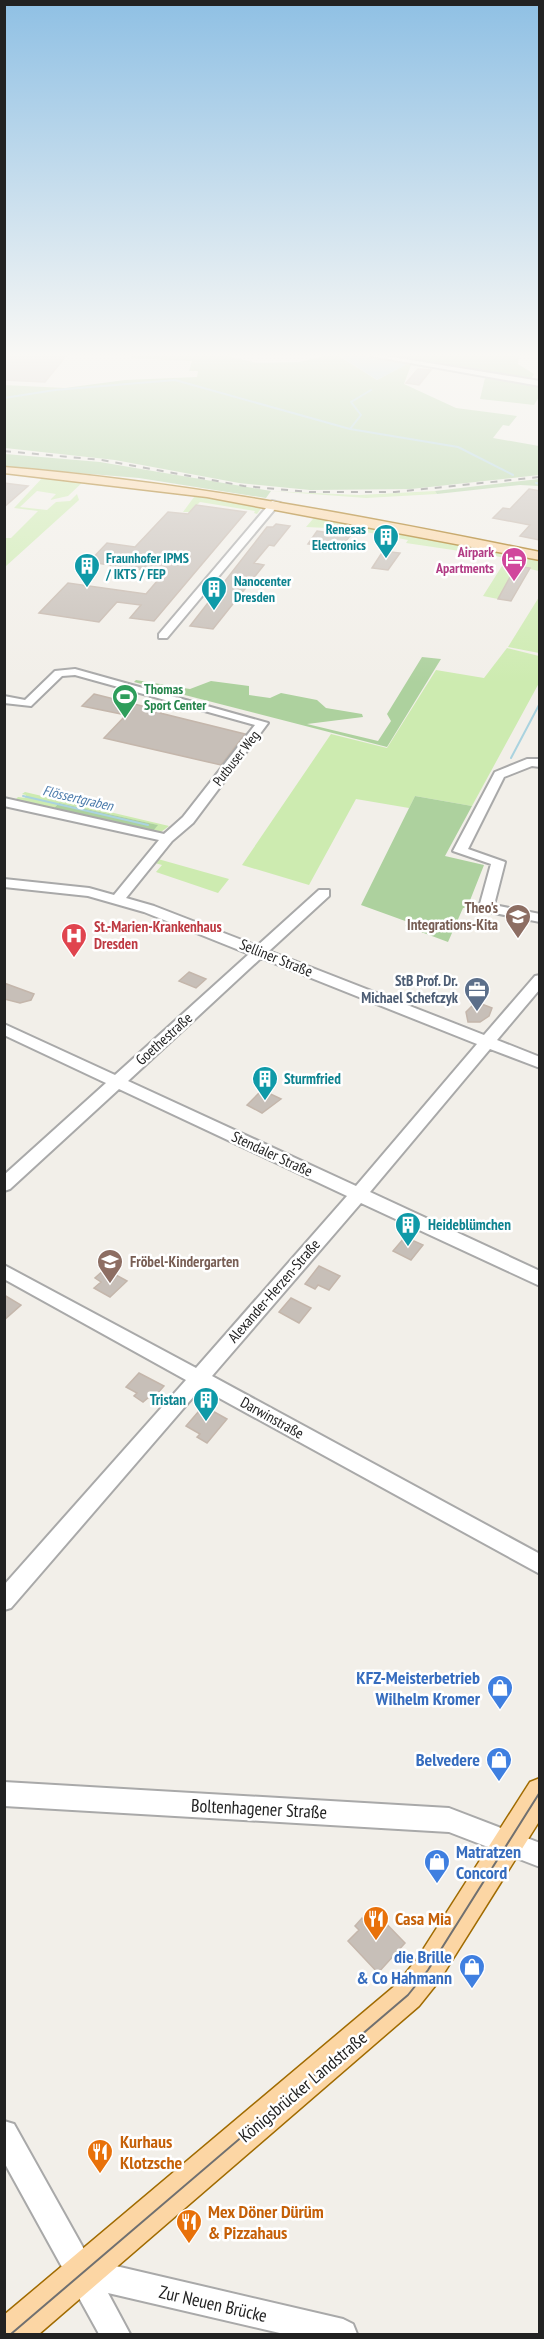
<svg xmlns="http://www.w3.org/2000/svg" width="544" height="2339" font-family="'PT Sans Narrow',sans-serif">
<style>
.grass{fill:#cdebb0}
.forest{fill:#add19e}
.water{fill:#aad3df}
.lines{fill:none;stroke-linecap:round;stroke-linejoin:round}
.stream{stroke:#aad3df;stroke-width:2}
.building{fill:#c7bfb8;stroke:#c4b6ab;stroke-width:1.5}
.minor-casing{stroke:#a9a9a9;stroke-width:4}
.major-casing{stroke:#a06b00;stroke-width:3}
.minor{fill:#fff;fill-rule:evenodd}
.major{fill:#fcd6a4;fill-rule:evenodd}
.tram{stroke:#707070;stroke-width:2}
.rail{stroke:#707070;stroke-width:2;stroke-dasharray:7 7;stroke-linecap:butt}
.labels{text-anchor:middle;stroke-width:5;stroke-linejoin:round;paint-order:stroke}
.far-culture-label{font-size:14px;font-weight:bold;fill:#0d838f;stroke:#fff;text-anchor:start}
.far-hotel-label{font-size:14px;font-weight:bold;fill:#b23c85;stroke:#fff;text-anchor:end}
.far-leisure-label{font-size:14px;font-weight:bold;fill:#27864d;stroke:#fff;text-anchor:start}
.far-street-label{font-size:14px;fill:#222;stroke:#fff}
.far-water-label{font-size:14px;font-style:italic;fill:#4a7aab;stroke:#fff}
.education-label{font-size:15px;font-weight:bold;fill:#785e54;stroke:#fff;text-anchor:end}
.health-label{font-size:15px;font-weight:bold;fill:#be3a42;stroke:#fff;text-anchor:start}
.street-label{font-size:15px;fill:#222;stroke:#fff}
.service-label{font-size:15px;font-weight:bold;fill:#4e5e75;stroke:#fff;text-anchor:end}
.culture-label{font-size:15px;font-weight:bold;fill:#0d838f;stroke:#fff;text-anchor:start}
.near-shop-label{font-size:18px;font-weight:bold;fill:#366cbe;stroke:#fff;text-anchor:end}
.near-street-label{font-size:18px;fill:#222;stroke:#fff}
.near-food-label{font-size:18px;font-weight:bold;fill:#c56008;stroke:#fff;text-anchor:start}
</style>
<rect width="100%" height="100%" fill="#f2efe9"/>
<path class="grass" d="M 45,475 L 86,479 L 68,496 L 50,500 L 56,494 L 37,491 L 20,507 L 47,510 L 56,502 L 70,501 L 77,494 L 79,500 L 5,567 L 5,538 L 11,538 L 38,511 L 14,508 Z
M 271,491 L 359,495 L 435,491 L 437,494 L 366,498 Z
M 197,493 L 262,507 L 257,514 L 254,513 L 255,511 L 200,502 L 190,512 L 183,512 Z
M 319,512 L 539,556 L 539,571 L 516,566 L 498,599 L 483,596 L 507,558 L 406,543 L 408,540 L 350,529 L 306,527 Z
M 539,597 L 539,653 L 508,647 Z
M 507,648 L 539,656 L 539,683 L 472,806 L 415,796 L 409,808 L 356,799 L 309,885 L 242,865 L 331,734 L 387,748 L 436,670 L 484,678 Z
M 25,792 L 169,826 L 161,832 L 153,831 L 157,825 L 59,803 L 53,809 L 15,800 L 18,797 L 25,798 L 26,795 L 22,794 Z
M 158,859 L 229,879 L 218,893 L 156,872 L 162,865 L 155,863 Z"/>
<path class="forest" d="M 132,356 L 228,356 L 257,363 L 299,362 L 324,356 L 339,356 L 377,380 L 407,364 L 411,365 L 404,384 L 456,408 L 517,416 L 509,426 L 503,425 L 493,438 L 539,446 L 539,475 L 411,489 L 310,490 L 239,483 L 115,460 L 5,448 L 4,385 L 65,388 L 125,380 L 197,377 L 198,371 L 189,371 L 192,361 L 131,358 Z
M 383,356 L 519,356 L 518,364 L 534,374 L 529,382 Z
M 485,378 L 539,386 L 539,397 L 534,405 L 480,399 Z
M 5,454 L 100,462 L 271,491 L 266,498 L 139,478 L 5,467 Z
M 539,479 L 539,486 L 520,485 L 437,494 L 435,491 Z
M 422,657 L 441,659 L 387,747 L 134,682 L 136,680 L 190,689 L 211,681 L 249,686 L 249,695 L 270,698 L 281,693 L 317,700 L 326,708 L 362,714 L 363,717 L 307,724 L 378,741 L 391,721 L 387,714 Z
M 415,796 L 472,806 L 445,856 L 484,865 L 467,908 L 463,908 L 448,942 L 405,926 L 408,922 L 361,905 Z
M 59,803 L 158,825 L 153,831 L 53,809 Z"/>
<path class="water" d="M 340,356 L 364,356 L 407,364 L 377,380 Z"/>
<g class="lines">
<path class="stream" d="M 4,398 L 55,390 L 175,380 L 350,429 L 458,447 L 513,475
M 350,429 L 361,415 L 351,402 L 371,390
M 536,483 L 540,484
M 511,758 L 540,703
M 23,796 L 148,825"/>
</g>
<path class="building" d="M 4,356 L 66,356 L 45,382 L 4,380 Z
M 418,369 L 431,370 L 419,385 L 406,383 Z
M 4,483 L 28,486 L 4,507 Z
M 529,489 L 540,491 L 540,540 L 520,536 L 530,525 L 493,518 L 503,508 L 510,509 Z
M 196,505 L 246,512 L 154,621 L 130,618 L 141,605 L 117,602 L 99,622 L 39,613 L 68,583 L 146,594 L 164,573 L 89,562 L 107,543 L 135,547 L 168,512 L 188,514 Z
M 276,524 L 290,526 L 274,546 L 269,545 L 254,563 L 264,565 L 213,629 L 190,626 L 267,527 L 273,527 Z
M 317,531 L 337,534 L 350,536 L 340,548 L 308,544 Z
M 383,551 L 400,553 L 388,570 L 372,568 Z
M 516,566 L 530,568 L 511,601 L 498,599 Z
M 94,694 L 162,711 L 160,713 L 245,734 L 221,765 L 104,738 L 126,715 L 82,706 Z
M 189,972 L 206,979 L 196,988 L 179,981 Z
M 4,983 L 34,994 L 31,1000 L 20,1003 L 4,999 Z
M 479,1003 L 492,1008 L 489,1016 L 480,1022 L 468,1022 L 466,1012 L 474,1004 Z
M 262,1090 L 281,1099 L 262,1113 L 247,1105 Z
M 405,1237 L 423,1245 L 411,1260 L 393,1251 Z
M 319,1266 L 340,1276 L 329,1290 L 318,1285 L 315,1289 L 305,1284 Z
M 105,1269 L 127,1281 L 110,1297 L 94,1288 L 101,1282 L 95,1278 Z
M 4,1295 L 21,1305 L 4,1320 Z
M 291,1298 L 311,1308 L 299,1323 L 279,1312 Z
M 139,1373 L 164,1386 L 157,1394 L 155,1392 L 143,1402 L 134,1396 L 137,1393 L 126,1387 Z
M 209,1409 L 227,1419 L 207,1443 L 197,1437 L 200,1434 L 186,1426 L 199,1411 L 205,1414 Z
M 375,1912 L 405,1943 L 378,1973 L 348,1941 L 359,1930 L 355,1926 L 362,1918 L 366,1922 Z"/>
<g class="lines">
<defs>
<path id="minor" d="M 371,356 L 386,356 L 540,381 L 540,386 Z
M 272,501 L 280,503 L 167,638 L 159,638 L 159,634 Z
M 75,669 L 268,723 L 193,823 L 172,841 L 126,898 L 154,906 L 257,946 L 319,890 L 329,890 L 329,896 L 269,951 L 484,1035 L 535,976 L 540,975 L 540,989 L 497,1040 L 540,1057 L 540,1068 L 490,1049 L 370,1192 L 540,1271 L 540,1286 L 361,1203 L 212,1376 L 540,1554 L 540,1574 L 201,1388 L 11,1608 L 4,1610 L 4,1585 L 186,1380 L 4,1279 L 4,1265 L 196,1368 L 347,1196 L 119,1089 L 10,1189 L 4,1191 L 4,1175 L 106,1083 L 4,1035 L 4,1024 L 115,1075 L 249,954 L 144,912 L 88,896 L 4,887 L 4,879 L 89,888 L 114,895 L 159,840 L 4,806 L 4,798 L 164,834 L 183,817 L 255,725 L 75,675 L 62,676 L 31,706 L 4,703 L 4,696 L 25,700 L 55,671 ZM 261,958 L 477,1044 L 356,1186 L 128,1081 Z
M 527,759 L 540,759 L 540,767 L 532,766 L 504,777 L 468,849 L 505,862 L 494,905 L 540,914 L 540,922 L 484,911 L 480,904 L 491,864 L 453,851 L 495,772 Z
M 4,1782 L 449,1808 L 540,1843 L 540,1867 L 449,1832 L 4,1806 Z
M 4,2121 L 14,2124 L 90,2260 L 343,2319 L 353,2324 L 357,2334 L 284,2334 L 108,2293 L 130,2334 L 99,2334 L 4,2162 Z"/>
<path id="major" d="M 4,467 C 185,482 362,516 540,552 L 540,560 L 207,497 L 4,473 Z
M 540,1778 L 540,1820 L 439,1981 L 419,2006 L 39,2334 L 4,2334 L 4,2315 L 397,1984 L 417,1959 L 530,1782 Z"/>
</defs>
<use href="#minor" class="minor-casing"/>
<use href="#major" class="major-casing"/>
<use href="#minor" class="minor"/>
<use href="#major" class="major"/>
<path class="tram" d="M 11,2334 L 408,1995 L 428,1970 L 540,1792"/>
<path class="rail" d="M 4,451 L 102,460 L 244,486 L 309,492 L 395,492 L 540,477"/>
</g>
<linearGradient id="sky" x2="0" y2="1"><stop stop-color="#8fc0e4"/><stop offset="0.52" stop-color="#f9f8f5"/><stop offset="1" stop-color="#f9f8f5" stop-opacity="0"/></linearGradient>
<rect width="544" height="683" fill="url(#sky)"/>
<defs>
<symbol id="building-pin" viewBox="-11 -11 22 30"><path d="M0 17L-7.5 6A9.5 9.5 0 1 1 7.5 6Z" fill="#0f9aa8" stroke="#fff"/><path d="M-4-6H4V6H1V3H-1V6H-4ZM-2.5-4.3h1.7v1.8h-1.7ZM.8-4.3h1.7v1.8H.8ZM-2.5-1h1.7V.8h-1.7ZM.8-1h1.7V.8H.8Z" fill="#fff"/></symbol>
<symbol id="hotel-pin" viewBox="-11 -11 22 30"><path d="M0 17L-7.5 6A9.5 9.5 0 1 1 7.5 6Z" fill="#d1479c" stroke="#fff"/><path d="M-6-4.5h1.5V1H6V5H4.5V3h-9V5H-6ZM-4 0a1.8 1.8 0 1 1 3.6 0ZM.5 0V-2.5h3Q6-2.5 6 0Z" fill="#fff"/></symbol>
<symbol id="stadium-pin" viewBox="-11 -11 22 30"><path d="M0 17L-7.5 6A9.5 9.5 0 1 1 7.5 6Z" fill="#2e9e5b" stroke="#fff"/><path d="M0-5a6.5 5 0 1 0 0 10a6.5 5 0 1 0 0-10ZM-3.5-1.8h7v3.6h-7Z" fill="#fff"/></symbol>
<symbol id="school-pin" viewBox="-11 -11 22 30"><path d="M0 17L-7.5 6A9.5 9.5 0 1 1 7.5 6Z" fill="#8d6e63" stroke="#fff"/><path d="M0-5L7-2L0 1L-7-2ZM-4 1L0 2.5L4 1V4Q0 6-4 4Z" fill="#fff"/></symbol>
<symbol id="hospital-pin" viewBox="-11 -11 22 30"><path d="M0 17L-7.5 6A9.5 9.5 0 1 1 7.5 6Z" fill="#e0444e" stroke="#fff"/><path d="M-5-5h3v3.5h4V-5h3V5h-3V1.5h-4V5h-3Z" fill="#fff"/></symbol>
<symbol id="office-pin" viewBox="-11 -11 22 30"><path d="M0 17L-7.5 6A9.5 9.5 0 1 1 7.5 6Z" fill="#5c6f8a" stroke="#fff"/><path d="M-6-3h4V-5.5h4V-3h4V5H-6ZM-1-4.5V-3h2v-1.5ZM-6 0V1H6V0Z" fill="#fff"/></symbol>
<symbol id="shop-pin" viewBox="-11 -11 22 30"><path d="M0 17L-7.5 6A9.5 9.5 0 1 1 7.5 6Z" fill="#3f7fe0" stroke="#fff"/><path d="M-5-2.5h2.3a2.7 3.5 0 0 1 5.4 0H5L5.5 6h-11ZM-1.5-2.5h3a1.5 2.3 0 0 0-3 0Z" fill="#fff"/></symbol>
<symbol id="restaurant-pin" viewBox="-11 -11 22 30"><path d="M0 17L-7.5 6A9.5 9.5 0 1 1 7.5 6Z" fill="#e8710a" stroke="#fff"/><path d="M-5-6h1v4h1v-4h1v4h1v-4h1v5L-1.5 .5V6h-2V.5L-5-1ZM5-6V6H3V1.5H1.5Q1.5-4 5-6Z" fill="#fff"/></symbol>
</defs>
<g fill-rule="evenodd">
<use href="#building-pin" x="371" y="522" width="30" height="40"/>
<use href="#hotel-pin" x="499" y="545" width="30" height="40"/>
<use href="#building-pin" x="72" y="551" width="30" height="40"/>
<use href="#building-pin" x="199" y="574" width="30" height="40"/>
<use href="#stadium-pin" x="110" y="682" width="30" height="40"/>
<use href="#school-pin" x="503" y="902" width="30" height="40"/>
<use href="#hospital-pin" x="59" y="921" width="30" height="40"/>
<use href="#office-pin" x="462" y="975" width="30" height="40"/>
<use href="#building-pin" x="250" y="1064" width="30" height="40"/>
<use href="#building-pin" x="393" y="1210" width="30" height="40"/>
<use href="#school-pin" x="95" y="1247" width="30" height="40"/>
<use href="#building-pin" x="191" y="1385" width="30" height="40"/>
<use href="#shop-pin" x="485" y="1673" width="30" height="40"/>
<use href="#shop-pin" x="484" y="1745" width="30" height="40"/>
<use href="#shop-pin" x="422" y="1847" width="30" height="40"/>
<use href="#restaurant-pin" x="361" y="1904" width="30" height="40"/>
<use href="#shop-pin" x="457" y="1952" width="30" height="40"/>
<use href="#restaurant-pin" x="85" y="2137" width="30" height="40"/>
<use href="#restaurant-pin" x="174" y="2207" width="30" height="40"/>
</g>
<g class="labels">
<g class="far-culture-label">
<text x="366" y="534" text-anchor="end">Renesas<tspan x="366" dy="16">Electronics</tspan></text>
<text x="106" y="563">Fraunhofer IPMS<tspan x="106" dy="16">/ IKTS / FEP</tspan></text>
<text x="234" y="586">Nanocenter<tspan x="234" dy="16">Dresden</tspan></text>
</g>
<g class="far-hotel-label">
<text x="494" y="557">Airpark<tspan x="494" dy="16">Apartments</tspan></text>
</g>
<g class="far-leisure-label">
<text x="144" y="694">Thomas<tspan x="144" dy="16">Sport Center</tspan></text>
</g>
<g class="far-street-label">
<text transform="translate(236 758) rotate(-52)" y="5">Putbuser Weg</text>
</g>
<g class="far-water-label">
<text transform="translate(78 798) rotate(13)" y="5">Flössertgraben</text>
</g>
<g class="education-label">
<text x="498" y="913">Theo's<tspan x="498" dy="17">Integrations-Kita</tspan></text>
<text x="130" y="1267" text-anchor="start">Fröbel-Kindergarten</text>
</g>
<g class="health-label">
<text x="94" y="932">St.-Marien-Krankenhaus<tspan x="94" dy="17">Dresden</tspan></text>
</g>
<g class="street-label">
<text transform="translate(276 958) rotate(22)" y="5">Selliner Straße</text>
<text transform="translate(164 1039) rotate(-42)" y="5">Goethestraße</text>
<text transform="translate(272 1154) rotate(25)" y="5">Stendaler Straße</text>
<text transform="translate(274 1291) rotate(-49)" y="5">Alexander-Herzen-Straße</text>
<text transform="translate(272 1418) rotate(29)" y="5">Darwinstraße</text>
</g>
<g class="service-label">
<text x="458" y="986">StB Prof. Dr.<tspan x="458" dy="17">Michael Schefczyk</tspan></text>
</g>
<g class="culture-label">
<text x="284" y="1084">Sturmfried</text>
<text x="428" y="1230">Heideblümchen</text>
<text x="186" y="1405" text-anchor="end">Tristan</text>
</g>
<g class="near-shop-label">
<text x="480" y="1684">KFZ-Meisterbetrieb<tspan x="480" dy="21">Wilhelm Kromer</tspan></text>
<text x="480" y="1766">Belvedere</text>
<text x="456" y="1858" text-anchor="start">Matratzen<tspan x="456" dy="21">Concord</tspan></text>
<text x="452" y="1963">die Brille<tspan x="452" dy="21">&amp; Co Hahmann</tspan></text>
</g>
<g class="near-street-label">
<text transform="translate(259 1809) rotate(3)" y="6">Boltenhagener Straße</text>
<text transform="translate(303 2087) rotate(-40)" y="6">Königsbrücker Landstraße</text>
<text transform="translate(213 2304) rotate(13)" y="6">Zur Neuen Brücke</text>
</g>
<g class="near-food-label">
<text x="395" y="1925">Casa Mia</text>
<text x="120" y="2148">Kurhaus<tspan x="120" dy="21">Klotzsche</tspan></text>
<text x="208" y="2218">Mex Döner Dürüm<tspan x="208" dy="21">&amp; Pizzahaus</tspan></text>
</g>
</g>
<rect width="544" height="2339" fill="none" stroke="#222222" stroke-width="12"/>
</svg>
